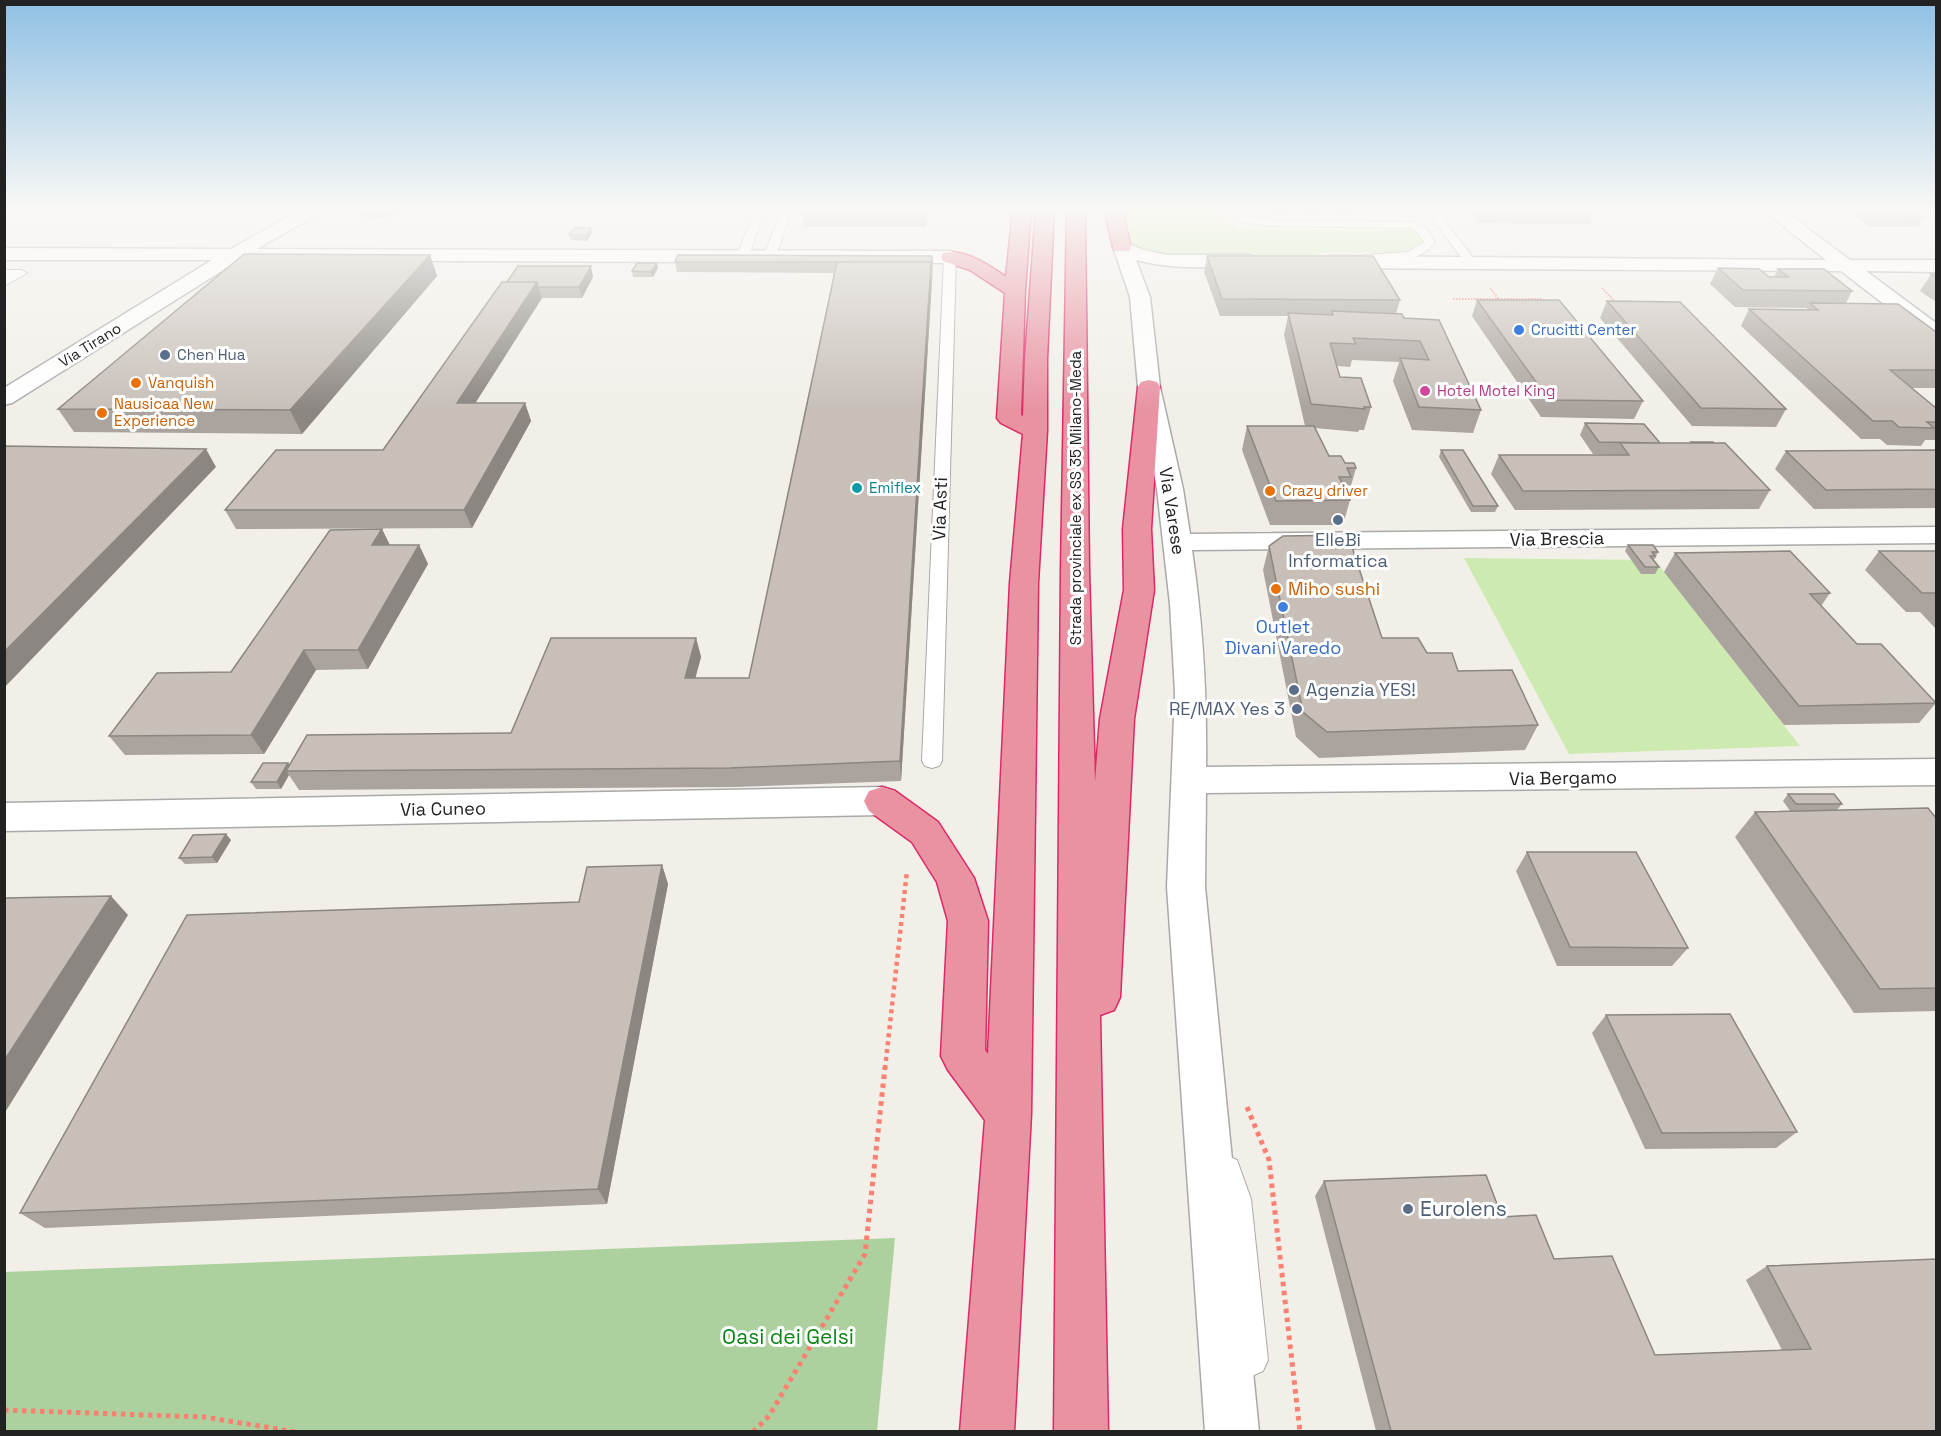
<svg xmlns="http://www.w3.org/2000/svg" width="1941" height="1436" font-family="'Space Grotesk',sans-serif">
<style>
.grass{fill:#cdebb0}
.forest{fill:#add19e}
.lines{fill:none;stroke-linecap:round;stroke-linejoin:round}
.lane-casing{stroke:#a9a9a9;stroke-width:2}
.street-casing{stroke:#a9a9a9;stroke-width:3}
.highway-casing{stroke:#dc2a67;stroke-width:3}
.path-far2{stroke:#fa8072;stroke-width:2;stroke-dasharray:1.5 1.5;stroke-linecap:butt}
.path-far1{stroke:#fa8072;stroke-width:4.5;stroke-dasharray:4 4;stroke-linecap:butt}
.path{stroke:#fa8072;stroke-width:5;stroke-dasharray:4.5 4.5;stroke-linecap:butt}
.lane{fill:#fff;fill-rule:evenodd}
.street{fill:#fff;fill-rule:evenodd}
.highway{fill:#e892a2;fill-rule:evenodd}
.wall{fill:#aba49e}
.shaded-wall{fill:#8b8681}
.building{fill:#c7bfb8;stroke:#8b8681;stroke-width:1.5}
.shop-dot{fill:#3f7fe0;stroke:#fff;stroke-width:2}
.service-dot{fill:#5c6f8a;stroke:#fff;stroke-width:2}
.food-dot{fill:#e8710a;stroke:#fff;stroke-width:2}
.hotel-dot{fill:#d1479c;stroke:#fff;stroke-width:2}
.culture-dot{fill:#0f9aa8;stroke:#fff;stroke-width:2}
.labels{text-anchor:middle;stroke-width:6;stroke-linejoin:round;paint-order:stroke}
.far-shop-label{font-size:15px;fill:#366cbe;stroke:#fff;text-anchor:start}
.far-street-label{font-size:15px;fill:#222;stroke:#fff}
.far-service-label{font-size:15px;fill:#4e5e75;stroke:#fff;text-anchor:start}
.far-food-label{font-size:15px;fill:#c56008;stroke:#fff;text-anchor:start}
.far-hotel-label{font-size:15px;fill:#b23c85;stroke:#fff;text-anchor:start}
.far-culture-label{font-size:15px;fill:#0d838f;stroke:#fff;text-anchor:start}
.street-label{font-size:18px;fill:#222;stroke:#fff}
.service-label{font-size:18px;fill:#4e5e75;stroke:#fff}
.food-label{font-size:18px;fill:#c56008;stroke:#fff;text-anchor:start}
.shop-label{font-size:18px;fill:#366cbe;stroke:#fff}
.near-service-label{font-size:21px;fill:#4e5e75;stroke:#fff;text-anchor:start}
.near-park-label{font-size:21px;fill:#0c8416;stroke:#fff}
</style>
<rect width="100%" height="100%" fill="#f2efe9"/>
<path class="grass" d="M 1120,210 L 1213,210 L 1219,223 L 1234,223 L 1238,229 L 1410,230 L 1405,223 L 1419,230 L 1425,243 L 1416,250 L 1403,253 L 1330,252 L 1296,258 L 1159,255 L 1135,249 L 1131,243 Z
M 1464,558 L 1655,560 L 1800,746 L 1569,754 Z"/>
<path class="forest" d="M 895,1238 L 877,1431 L 5,1431 L 5,1272 Z"/>
<g class="lines">
<defs>
<path id="lane" d="M 755,210 L 765,210 L 749,255 L 747,257 L 739,257 L 737,255 Z
M 782,210 L 792,210 L 776,255 L 774,257 L 766,257 L 764,255 Z
M 1230,210 L 1240,210 L 1244,216 L 1267,220 L 1412,222 L 1427,229 L 1435,242 C 1420,263 1393,261 1369,260 L 1363,257 L 1365,255 L 1408,252 L 1424,242 L 1419,234 L 1411,228 L 1267,226 L 1237,221 Z
M 1423,210 L 1434,210 L 1439,213 L 1477,263 L 1475,265 L 1467,265 L 1431,217 Z
M 1684,210 L 1778,210 L 1779,211 L 1774,214 L 1689,213 Z
M 950,254 L 956,257 L 942,761 L 939,766 L 932,768 L 925,766 L 922,761 L 944,257 Z
M 4,270 L 21,270 L 27,273 L 4,286 L 4,278 L 7,276 L 4,276 Z
M 1227,1156 L 1237,1160 L 1251,1199 L 1268,1360 L 1263,1371 L 1252,1376 L 1241,1371 L 1236,1360 L 1223,1199 L 1213,1170 L 1217,1160 Z"/>
<path id="street" d="M 300,210 L 321,210 L 318,214 L 257,249 L 950,251 L 957,253 L 959,257 L 957,261 L 950,263 L 239,260 L 12,403 L 4,405 L 4,388 L 212,260 L 4,260 L 4,248 L 231,249 Z
M 1763,210 L 1783,210 L 1850,260 L 1936,260 L 1936,272 L 1866,271 L 1936,323 L 1936,339 L 1928,338 L 1841,271 L 1331,268 L 1324,266 L 1321,262 L 1324,258 L 1331,256 L 1826,260 Z
M 1122,241 L 1141,249 L 1166,255 L 1249,255 L 1256,257 L 1259,261 L 1256,265 L 1249,267 C 1211,267 1173,270 1136,260 L 1150,297 L 1160,387 L 1183,489 L 1190,534 L 1936,527 L 1936,543 L 1192,550 C 1203,625 1207,692 1206,767 L 1936,759 L 1936,785 L 1206,793 L 1205,887 L 1259,1432 L 1205,1432 L 1167,887 L 1175,693 L 1170,604 L 1157,489 L 1138,387 L 1130,297 L 1113,247 L 1115,243 Z
M 882,787 L 895,791 L 900,801 L 895,811 L 882,815 L 4,831 L 4,803 Z"/>
<path id="highway" d="M 1013,210 L 1031,210 L 1025,291 L 1021,415 L 1023,416 L 1025,359 L 1036,210 L 1054,210 L 1047,359 L 1047,431 L 1038,583 L 1031,1114 L 1014,1432 L 960,1432 L 985,1120 L 948,1070 L 941,1056 L 948,921 L 937,882 L 912,842 L 869,811 L 864,801 L 869,791 L 882,787 L 895,791 L 938,822 L 974,878 L 988,921 L 985,1050 L 988,1054 L 1010,583 L 1023,434 L 1001,423 L 997,418 L 1005,293 L 970,270 L 943,261 L 941,257 L 943,253 C 964,248 990,266 1006,277 Z
M 1067,210 L 1085,210 L 1089,570 L 1095,782 L 1100,719 L 1124,590 L 1123,529 L 1138,387 L 1141,382 L 1149,380 L 1157,382 L 1160,387 L 1151,529 L 1154,590 L 1134,719 L 1120,997 L 1114,1010 L 1100,1015 L 1108,1432 L 1054,1432 L 1061,570 Z
M 1104,210 L 1122,210 L 1131,247 L 1129,251 L 1115,251 L 1113,247 Z"/>
</defs>
<use href="#lane" class="lane-casing"/>
<use href="#street" class="street-casing"/>
<use href="#highway" class="highway-casing"/>
<path class="path-far2" d="M 1490,288 L 1500,301
M 1602,288 L 1617,304
M 1453,299 L 1543,299"/>
<path class="path-far1" d="M 885,1069 L 907,871"/>
<path class="path" d="M 1247,1107 L 1269,1160 L 1300,1432
M 4,1410 L 204,1417 L 296,1432
M 753,1432 L 769,1416 L 865,1254 L 885,1067"/>
<use href="#lane" class="lane"/>
<use href="#street" class="street"/>
<use href="#highway" class="highway"/>
</g>
<path class="wall" d="M 357,210 L 418,210 L 381,218 L 360,217 Z
M 802,210 L 926,210 L 925,227 L 804,227 Z
M 1266,210 L 1291,210 L 1290,215 L 1269,215 Z
M 1300,210 L 1326,210 L 1325,215 L 1303,215 Z
M 1333,210 L 1359,210 L 1358,215 L 1336,215 Z
M 1466,210 L 1596,210 L 1590,224 L 1477,223 Z
M 1849,210 L 1913,210 L 1925,217 L 1918,227 L 1870,227 L 1848,211 Z
M 592,233 L 587,241 L 571,240 L 569,235 Z
M 430,255 L 437,276 L 302,434 L 74,432 L 58,409 Z
M 932,256 L 933,267 L 901,781 L 734,787 L 299,790 L 289,775 L 281,789 L 256,789 L 251,782 L 290,765 L 511,733 L 696,638 L 701,657 L 695,678 L 749,678 L 834,273 L 677,272 L 675,262 Z
M 1207,256 L 1400,300 L 1396,314 L 1404,318 L 1481,410 L 1473,433 L 1412,430 L 1393,381 L 1399,362 L 1352,360 L 1350,367 L 1337,366 L 1340,377 L 1371,407 L 1364,430 L 1359,430 L 1358,432 L 1315,428 L 1329,456 L 1356,468 L 1349,493 L 1347,493 L 1350,500 L 1343,525 L 1270,525 L 1242,450 L 1247,426 L 1305,426 L 1284,335 L 1288,316 L 1220,316 L 1204,272 Z
M 657,263 L 658,268 L 653,277 L 633,277 L 632,271 Z
M 1718,268 L 1774,277 L 1778,269 L 1852,291 L 1846,303 L 1936,332 L 1936,388 L 1912,388 L 1936,408 L 1936,440 L 1925,440 L 1921,446 L 1887,445 L 1880,439 L 1861,439 L 1741,326 L 1749,309 L 1806,310 L 1807,308 L 1735,307 L 1710,284 Z
M 1931,274 L 1936,274 L 1936,302 L 1920,291 Z
M 593,277 L 582,298 L 542,298 L 475,403 L 525,403 L 531,421 L 472,528 L 236,529 L 225,510 L 383,450 L 502,282 Z
M 1477,300 L 1643,401 L 1634,419 L 1541,417 L 1472,316 Z
M 1607,301 L 1786,409 L 1776,427 L 1692,426 L 1600,318 Z
M 1585,423 L 1659,443 L 1690,443 L 1691,442 L 1770,490 L 1759,509 L 1515,510 L 1491,474 L 1499,455 L 1612,455 L 1593,454 L 1580,435 Z
M 1441,450 L 1498,506 L 1495,512 L 1471,512 L 1439,457 Z
M 1936,450 L 1936,508 L 1814,509 L 1775,469 L 1786,451 Z
M 382,529 L 390,545 L 419,545 L 428,564 L 368,669 L 316,670 L 264,754 L 125,755 L 109,736 L 231,672 Z
M 1628,545 L 1658,552 L 1655,559 L 1653,559 L 1659,567 L 1655,574 L 1641,574 L 1625,551 Z
M 1269,546 L 1382,638 L 1427,653 L 1458,671 L 1538,725 L 1525,750 L 1319,758 L 1296,737 L 1263,570 Z
M 1879,551 L 1936,551 L 1936,629 L 1920,612 L 1906,612 L 1865,570 Z
M 1675,553 L 1830,593 L 1821,606 L 1857,644 L 1936,703 L 1919,723 L 1784,725 L 1664,572 Z
M 1788,794 L 1842,804 L 1837,810 L 1936,818 L 1936,1011 L 1854,1013 L 1735,837 L 1755,812 L 1790,811 L 1783,801 Z
M 231,840 L 217,863 L 185,864 L 179,858 Z
M 1527,852 L 1688,948 L 1672,966 L 1557,966 L 1516,871 Z
M 662,865 L 668,884 L 607,1204 L 45,1228 L 20,1213 L 579,902 Z
M 1606,1015 L 1797,1132 L 1776,1148 L 1645,1149 L 1592,1033 Z
M 1324,1181 L 1502,1217 L 1554,1259 L 1655,1355 L 1782,1350 L 1746,1280 L 1767,1266 L 1936,1431 L 1376,1431 L 1315,1196 Z"/>
<path class="shaded-wall" d="M 377,210 L 418,210 L 381,218 Z
M 924,210 L 926,210 L 925,227 Z
M 591,228 L 592,233 L 587,241 L 586,235 Z
M 430,255 L 437,276 L 302,434 L 290,410 Z
M 931,262 L 932,278 L 901,781 L 900,761 Z
M 657,263 L 658,268 L 653,277 L 651,272 Z
M 591,266 L 593,277 L 582,298 L 579,287 Z
M 537,282 L 542,298 L 464,421 L 457,403 Z
M 525,403 L 531,421 L 472,528 L 464,510 Z
M 206,449 L 216,467 L 4,688 L 4,652 Z
M 382,529 L 391,548 L 372,545 Z
M 419,545 L 428,564 L 368,669 L 358,650 Z
M 696,638 L 701,657 L 690,698 L 685,678 Z
M 304,650 L 316,670 L 264,754 L 251,735 Z
M 288,763 L 293,769 L 286,771 L 289,775 L 281,789 L 277,782 Z
M 226,834 L 231,840 L 217,863 L 212,857 Z
M 662,865 L 668,884 L 607,1204 L 598,1189 Z
M 111,896 L 128,915 L 4,1114 L 4,1061 Z"/>
<path class="building" d="M 1866,210 L 1913,210 L 1925,217 L 1876,216 Z
M 575,228 L 591,228 L 586,235 L 569,235 Z
M 244,254 L 430,255 L 290,410 L 58,409 Z
M 678,255 L 932,256 L 932,262 L 675,262 Z
M 1207,256 L 1373,256 L 1400,300 L 1222,299 Z
M 837,262 L 931,262 L 900,761 L 730,768 L 286,771 L 307,735 L 511,733 L 551,638 L 696,638 L 685,678 L 749,678 Z
M 637,263 L 657,263 L 651,272 L 632,271 Z
M 518,266 L 591,266 L 579,287 L 538,287 L 537,282 L 507,282 Z
M 1718,268 L 1759,269 L 1769,277 L 1789,277 L 1778,269 L 1824,269 L 1852,291 L 1743,290 Z
M 1931,274 L 1936,274 L 1936,278 Z
M 502,282 L 537,282 L 457,403 L 525,403 L 464,510 L 225,510 L 276,450 L 383,450 Z
M 1477,300 L 1559,300 L 1643,401 L 1549,400 Z
M 1607,301 L 1680,302 L 1786,409 L 1701,408 Z
M 1810,303 L 1898,304 L 1936,332 L 1936,370 L 1890,370 L 1936,408 L 1936,422 L 1927,422 L 1934,428 L 1899,427 L 1892,421 L 1873,421 L 1749,309 L 1818,310 Z
M 1332,311 L 1402,314 L 1404,318 L 1439,320 L 1481,410 L 1419,407 L 1400,358 L 1429,360 L 1420,341 L 1353,338 L 1356,344 L 1330,343 L 1340,377 L 1361,378 L 1371,407 L 1364,407 L 1365,409 L 1311,404 L 1288,313 L 1333,315 Z
M 1585,423 L 1644,424 L 1660,443 L 1599,442 Z
M 1247,426 L 1314,426 L 1329,456 L 1341,456 L 1345,463 L 1354,463 L 1356,468 L 1347,468 L 1351,477 L 1339,477 L 1350,500 L 1276,501 Z
M 1691,442 L 1713,442 L 1714,443 L 1692,443 Z
M 1620,443 L 1725,443 L 1770,490 L 1523,491 L 1499,455 L 1629,455 Z
M 4,446 L 206,449 L 4,652 Z
M 1441,450 L 1463,450 L 1498,506 L 1473,506 Z
M 1936,450 L 1936,489 L 1826,490 L 1786,451 Z
M 382,529 L 372,545 L 419,545 L 358,650 L 304,650 L 251,735 L 109,736 L 157,673 L 231,672 L 330,530 Z
M 1348,535 L 1382,638 L 1418,638 L 1427,653 L 1452,653 L 1458,671 L 1512,670 L 1538,725 L 1327,732 L 1303,712 L 1269,546 L 1283,536 Z
M 1628,545 L 1653,545 L 1658,552 L 1652,552 L 1655,556 L 1650,556 L 1659,567 L 1645,567 Z
M 1790,551 L 1830,593 L 1810,594 L 1857,644 L 1881,644 L 1936,703 L 1799,706 L 1675,553 Z
M 1879,551 L 1936,551 L 1936,594 L 1935,593 L 1922,593 Z
M 263,763 L 288,763 L 277,782 L 251,782 Z
M 1788,794 L 1834,794 L 1842,804 L 1796,804 Z
M 1928,808 L 1936,818 L 1936,988 L 1880,989 L 1755,812 Z
M 226,834 L 212,857 L 179,858 L 193,835 Z
M 1527,852 L 1636,852 L 1688,948 L 1570,947 Z
M 662,865 L 598,1189 L 20,1213 L 187,915 L 579,902 L 587,867 Z
M 111,896 L 4,1061 L 4,898 Z
M 1730,1014 L 1797,1132 L 1662,1133 L 1606,1015 Z
M 1486,1175 L 1502,1217 L 1536,1215 L 1554,1259 L 1612,1256 L 1655,1355 L 1811,1349 L 1767,1266 L 1936,1259 L 1936,1431 L 1391,1431 L 1324,1181 Z"/>
<linearGradient id="sky" x2="0" y2="1"><stop stop-color="#8fc0e4"/><stop offset="0.51" stop-color="#f9f8f5"/><stop offset="1" stop-color="#f9f8f5" stop-opacity="0"/></linearGradient>
<rect width="1941" height="411" fill="url(#sky)"/>
<g class="shop-dot">
<circle cx="1519" cy="330" r="6"/>
<circle cx="1283" cy="607" r="6"/>
</g>
<g class="service-dot">
<circle cx="165" cy="355" r="6"/>
<circle cx="1338" cy="520" r="6"/>
<circle cx="1294" cy="690" r="6"/>
<circle cx="1297" cy="709" r="6"/>
<circle cx="1408" cy="1209" r="6"/>
</g>
<g class="food-dot">
<circle cx="136" cy="383" r="6"/>
<circle cx="102" cy="413" r="6"/>
<circle cx="1270" cy="491" r="6"/>
<circle cx="1276" cy="589" r="6"/>
</g>
<circle class="hotel-dot" cx="1425" cy="391" r="6"/>
<circle class="culture-dot" cx="857" cy="488" r="6"/>
<g class="labels">
<g class="far-shop-label">
<text x="1531" y="335">Crucitti Center</text>
</g>
<g class="far-street-label">
<text transform="translate(90 345) rotate(-32)" y="5">Via Tirano</text>
<text transform="translate(1076 498) rotate(-90)" y="5">Strada provinciale ex SS 35 Milano-Meda</text>
</g>
<g class="far-service-label">
<text x="177" y="360">Chen Hua</text>
</g>
<g class="far-food-label">
<text x="148" y="388">Vanquish</text>
<text x="114" y="409">Nausicaa New<tspan x="114" dy="17">Experience</tspan></text>
<text x="1282" y="496">Crazy driver</text>
</g>
<g class="far-hotel-label">
<text x="1437" y="396">Hotel Motel King</text>
</g>
<g class="far-culture-label">
<text x="869" y="493">Emiflex</text>
</g>
<g class="street-label">
<text transform="translate(940 509) rotate(-88)" y="6">Via Asti</text>
<text transform="translate(1172 511) rotate(81)" y="6">Via Varese</text>
<text transform="translate(1557 539) rotate(-1)" y="6">Via Brescia</text>
<text transform="translate(1563 778) rotate(-1)" y="6">Via Bergamo</text>
<text transform="translate(443 809) rotate(-1)" y="6">Via Cuneo</text>
</g>
<g class="service-label">
<text x="1338" y="546">ElleBi<tspan x="1338" dy="21">Informatica</tspan></text>
<text x="1306" y="696" text-anchor="start">Agenzia YES!</text>
<text x="1285" y="715" text-anchor="end">RE/MAX Yes 3</text>
</g>
<g class="food-label">
<text x="1288" y="595">Miho sushi</text>
</g>
<g class="shop-label">
<text x="1283" y="633">Outlet<tspan x="1283" dy="21">Divani Varedo</tspan></text>
</g>
<g class="near-service-label">
<text x="1420" y="1216">Eurolens</text>
</g>
<g class="near-park-label">
<text x="788" y="1344">Oasi dei Gelsi</text>
</g>
</g>
<rect width="1941" height="1436" fill="none" stroke="#222222" stroke-width="12"/>
</svg>
